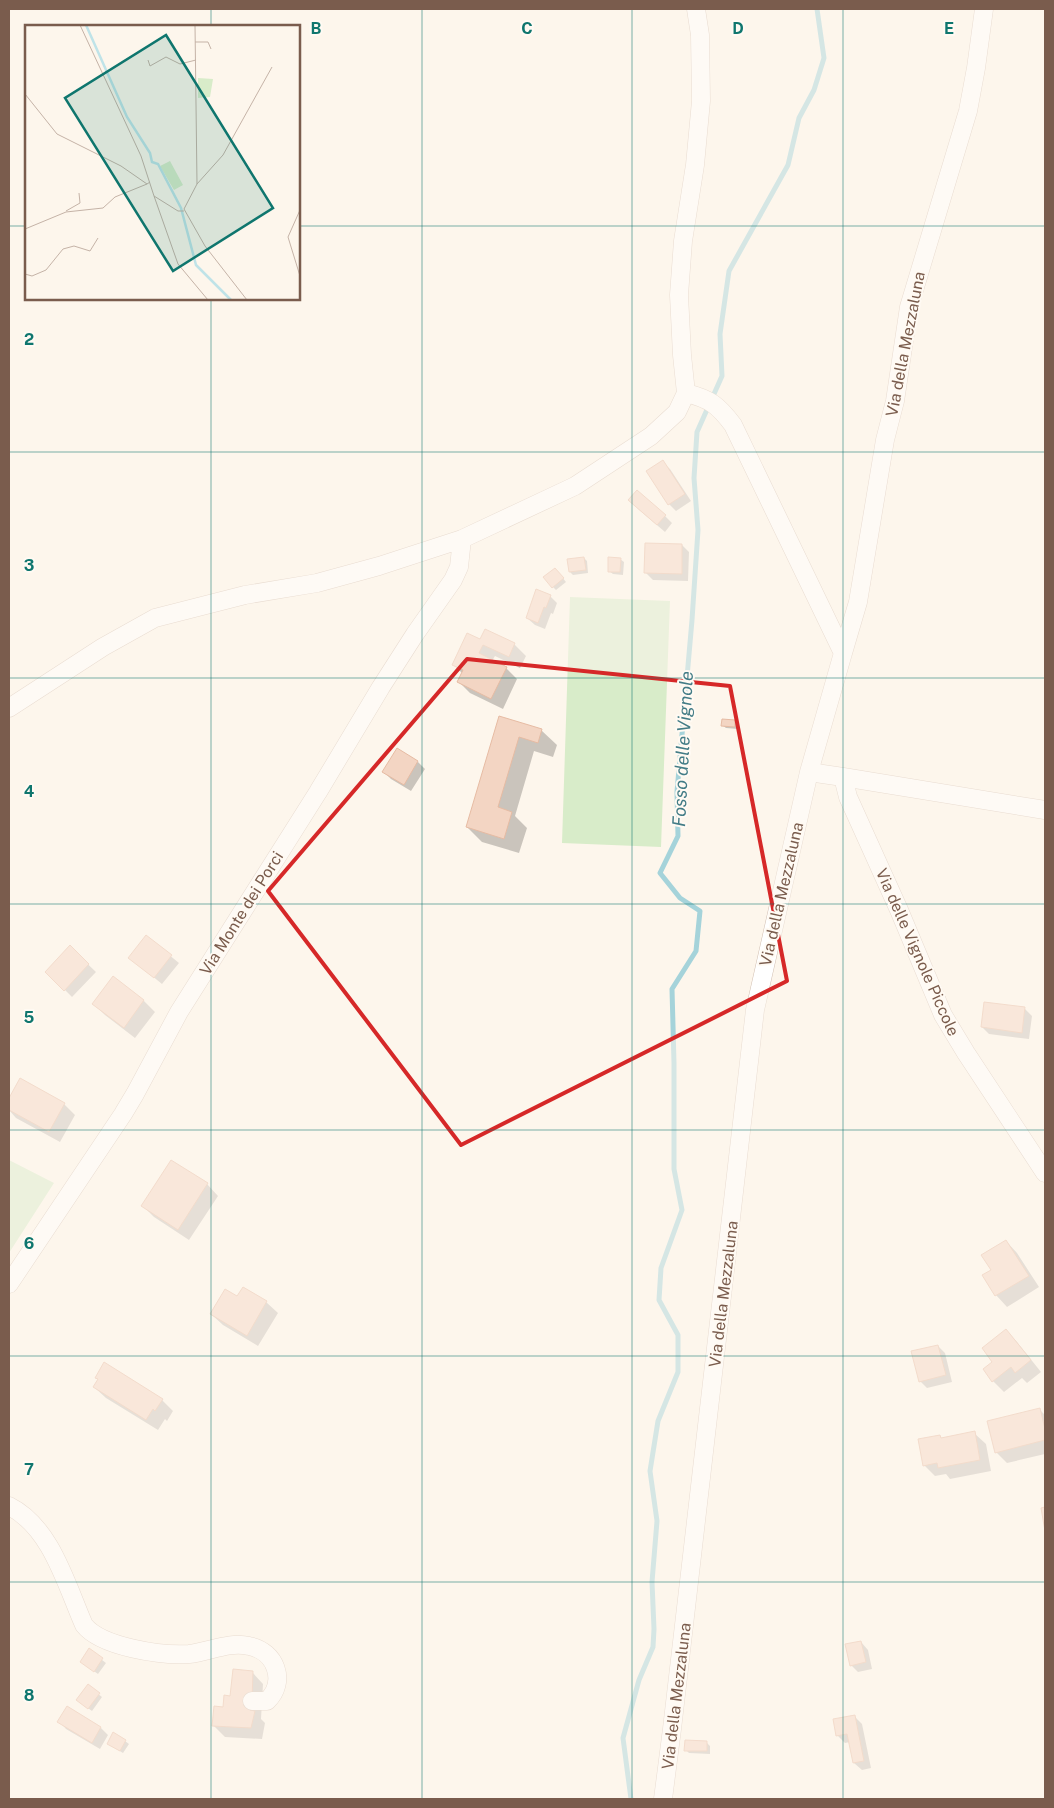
<svg xmlns="http://www.w3.org/2000/svg" width="1054" height="1808" font-family="'Public Sans',sans-serif">
<style>
.green{fill:#d8ecc9}
.shadow{fill:#0003}
.lines{fill:none;stroke-linecap:round;stroke-linejoin:round}
.stream{stroke:#a5d3da;stroke-width:5}
.building{fill:#f3d5c3;stroke:#e6bba3}
.minor-casing{stroke:#d1beb0;stroke-width:19}
.minor{stroke:#fff;stroke-width:18}
.marked{fill:none;stroke:#d62828;stroke-width:4;stroke-linejoin:round}
.grid{fill:none;stroke:#0f766e;stroke-width:1;stroke-opacity:0.55}
.labels{text-anchor:middle;stroke-width:4;stroke-linejoin:round;paint-order:stroke}
.street-label{font-size:16px;fill:#7a5c4d;stroke:#fffaf3}
.water-label{font-size:18px;font-style:italic;fill:#437c86;stroke:#fffaf3}
.inset-river{fill:none;stroke:#bfe3e8;stroke-width:2.5}
.inset-road{fill:none;stroke:#c5b3a7;stroke-width:1}
.view{fill:#0f766e;fill-opacity:0.15;stroke:#0f766e;stroke-width:2.5}
.inset-edge{fill:none;stroke:#7a5c4d;stroke-width:2.5}
.grid-label{font-size:16px;text-anchor:middle;font-weight:bold;fill:#0f766e;stroke:#fffaf3;stroke-width:4;stroke-linejoin:round;paint-order:stroke}
</style>
<rect width="100%" height="100%" fill="#fdf6ec"/>
<path class="green" d="M 570,597 L 670,601 L 661,847 L 562,843 Z
M 9,1160 L 54,1183 L 9,1253 Z"/>
<path class="shadow" d="M 662,462 L 670,469 L 691,501 L 676,511 L 669,504 Z
M 637,508 L 665,516 L 672,523 L 665,532 Z
M 682,545 L 689,552 L 688,581 L 653,580 L 646,573 Z
M 584,558 L 587,561 L 588,573 L 573,575 L 570,572 Z
M 620,559 L 624,562 L 623,575 L 613,574 L 609,571 Z
M 558,572 L 566,582 L 556,590 L 553,587 Z
M 550,596 L 557,603 L 553,614 L 551,613 L 545,629 L 535,625 L 527,618 Z
M 486,631 L 515,645 L 526,656 L 520,668 L 495,656 L 492,661 L 506,668 L 517,679 L 503,709 L 470,693 L 459,682 L 463,674 L 454,665 L 481,641 Z
M 500,718 L 541,730 L 557,745 L 553,757 L 534,751 L 515,816 L 527,828 L 519,853 L 482,842 L 467,827 Z
M 735,721 L 738,725 L 738,729 L 726,728 L 722,725 Z
M 418,762 L 425,769 L 411,791 L 391,779 L 384,772 Z
M 146,936 L 179,963 L 162,984 L 130,958 Z
M 70,947 L 96,972 L 72,997 L 47,972 Z
M 113,978 L 144,1001 L 155,1012 L 135,1038 L 105,1015 L 94,1004 Z
M 1025,1009 L 1032,1016 L 1029,1039 L 989,1034 L 982,1027 Z
M 20,1079 L 64,1104 L 75,1115 L 60,1142 L 16,1118 L 9,1110 L 9,1100 Z
M 207,1184 L 218,1196 L 189,1240 L 154,1217 L 143,1206 Z
M 1006,1241 L 1017,1253 L 1039,1287 L 1007,1307 L 996,1295 L 984,1276 L 992,1270 Z
M 243,1289 L 266,1302 L 278,1313 L 258,1346 L 223,1325 L 211,1314 L 238,1298 Z
M 1006,1330 L 1017,1342 L 1041,1372 L 1027,1383 L 1022,1378 L 1004,1392 L 993,1381 L 994,1362 Z
M 938,1346 L 945,1353 L 952,1382 L 927,1388 L 920,1381 Z
M 96,1377 L 162,1400 L 173,1411 L 167,1421 L 165,1419 L 158,1430 L 106,1398 L 94,1387 L 99,1380 Z
M 1040,1410 L 1045,1415 L 1045,1454 L 1007,1463 L 996,1452 Z
M 974,1433 L 986,1444 L 991,1471 L 950,1479 L 946,1474 L 935,1476 L 924,1465 L 940,1436 L 942,1439 Z
M 861,1642 L 868,1650 L 872,1669 L 858,1672 L 851,1665 Z
M 89,1650 L 106,1663 L 98,1674 L 85,1665 Z
M 252,1672 L 263,1684 L 261,1719 L 265,1723 L 262,1739 L 225,1737 L 213,1725 L 231,1697 Z
M 88,1686 L 102,1697 L 92,1711 L 81,1703 Z
M 68,1707 L 101,1728 L 108,1735 L 100,1749 L 66,1729 L 59,1721 Z
M 854,1716 L 862,1724 L 871,1768 L 862,1770 L 854,1763 L 850,1742 L 845,1743 L 838,1736 Z
M 125,1741 L 129,1744 L 123,1753 L 108,1744 Z
M 707,1743 L 710,1746 L 710,1754 L 689,1753 L 686,1750 Z"/>
<g class="lines">
<path class="stream" d="M 631,1799 L 623,1738 L 639,1680 L 653,1647 L 654,1629 L 652,1582 L 657,1521 L 650,1471 L 658,1421 L 678,1372 L 678,1335 L 659,1300 L 661,1268 L 682,1210 L 674,1169 L 674,1063 L 672,989 L 696,951 L 700,911 L 680,898 L 660,873 L 678,836 L 677,792 L 692,620 L 698,530 L 694,478 L 697,432 L 722,376 L 720,334 L 729,271 L 788,165 L 799,118 L 814,90 L 824,58 L 817,9"/>
</g>
<path class="building" d="M 663,460 L 685,494 L 668,505 L 646,471 Z
M 637,490 L 666,515 L 657,525 L 628,500 Z
M 645,543 L 682,544 L 682,574 L 644,573 Z
M 584,557 L 586,570 L 569,572 L 567,559 Z
M 608,557 L 621,558 L 620,572 L 608,572 Z
M 555,568 L 564,578 L 552,588 L 543,577 Z
M 536,589 L 551,595 L 546,608 L 544,607 L 538,623 L 526,618 Z
M 485,629 L 515,643 L 509,657 L 483,645 L 479,653 L 507,667 L 491,699 L 457,682 L 463,670 L 452,665 L 467,633 L 480,639 Z
M 499,716 L 542,729 L 538,743 L 519,737 L 498,807 L 512,812 L 504,839 L 466,827 Z
M 722,719 L 735,720 L 735,727 L 721,726 Z
M 397,748 L 418,761 L 404,785 L 382,772 Z
M 146,935 L 172,955 L 154,978 L 128,958 Z
M 70,945 L 89,964 L 64,991 L 45,972 Z
M 113,976 L 144,1000 L 124,1028 L 92,1004 Z
M 984,1002 L 1025,1007 L 1022,1033 L 981,1027 Z
M 20,1078 L 65,1103 L 49,1132 L 9,1110 L 9,1098 Z
M 171,1160 L 208,1183 L 178,1230 L 141,1206 Z
M 1006,1240 L 1029,1276 L 995,1296 L 982,1275 L 991,1270 L 981,1255 Z
M 243,1287 L 267,1301 L 247,1336 L 210,1314 L 225,1289 L 237,1296 Z
M 1006,1329 L 1031,1360 L 1015,1373 L 1011,1367 L 992,1382 L 983,1369 L 992,1362 L 982,1348 Z
M 938,1345 L 946,1375 L 919,1382 L 911,1351 Z
M 104,1362 L 163,1399 L 155,1411 L 153,1409 L 146,1420 L 93,1387 L 98,1379 L 95,1378 Z
M 1040,1408 L 1045,1429 L 1045,1440 L 995,1453 L 987,1421 Z
M 975,1431 L 980,1460 L 938,1468 L 937,1463 L 923,1466 L 918,1439 L 940,1435 L 941,1438 Z
M 1045,1507 L 1045,1531 L 1041,1508 Z
M 861,1641 L 866,1662 L 850,1666 L 845,1644 Z
M 89,1648 L 103,1658 L 94,1672 L 80,1662 Z
M 233,1669 L 253,1671 L 252,1701 L 250,1710 L 255,1711 L 251,1728 L 212,1726 L 214,1706 L 223,1707 L 224,1695 L 230,1696 Z
M 88,1684 L 100,1693 L 88,1709 L 76,1700 Z
M 67,1706 L 101,1727 L 92,1743 L 57,1722 Z
M 855,1715 L 864,1761 L 853,1763 L 847,1734 L 836,1736 L 833,1719 Z
M 113,1732 L 126,1740 L 120,1751 L 107,1744 Z
M 685,1740 L 707,1741 L 707,1751 L 684,1751 Z"/>
<g class="lines">
<defs>
<path id="minor" d="M 686,393 C 710,399 718,405 733,425 L 843,653 L 858,602 L 885,440 L 895,401 L 909,307 L 968,111 L 976,68 L 984,9
M 9,708 L 103,647 L 155,618 L 245,595 L 317,583 L 379,566 L 462,539 L 575,486 L 651,436 L 677,412 L 686,393 L 682,355 L 679,295 L 683,241 L 695,165 L 701,101 L 700,35 L 696,9
M 809,772 L 843,777 L 848,797 L 899,910 L 943,1015 L 966,1053 L 1045,1173
M 843,777 L 1045,810
M 9,1284 L 123,1114 L 135,1094 L 179,1012 L 318,792 L 381,687 L 415,634 L 453,580 L 459,567 L 462,539
M 9,1506 C 51,1527 66,1584 84,1625 C 101,1647 162,1656 189,1654 C 209,1652 229,1641 249,1646 C 276,1651 287,1682 267,1701 L 252,1701
M 663,1799 L 672,1729 L 755,1010 L 809,772 L 843,653"/>
</defs>
<use href="#minor" class="minor-casing"/>
<use href="#minor" class="minor"/>
</g>
<path d="M0 0H1054V1808H0ZM 467,659 L 730,686 L 787,981 L 461,1145 L 268,891 Z" fill="#fdf6ec" fill-opacity=".55" fill-rule="evenodd"/>
<path class="marked" d="M 467,659 L 730,686 L 787,981 L 461,1145 L 268,891 Z"/>
<path class="grid" d="M 211,9 L 211,26M 422,9 L 422,1799M 632,9 L 632,1799M 843,9 L 843,1799M 9,226 L 26,226M 299,226 L 1045,226M 211,299 L 211,1799M 9,452 L 1045,452M 9,678 L 1045,678M 9,904 L 1045,904M 9,1130 L 1045,1130M 9,1356 L 1045,1356M 9,1582 L 1045,1582"/>
<g class="labels">
<g class="street-label">
<text transform="translate(905 344) rotate(-79)" y="6">Via della Mezzaluna</text>
<text transform="translate(781 894) rotate(-77)" y="6">Via della Mezzaluna</text>
<text transform="translate(241 913) rotate(-58)" y="6">Via Monte dei Porci</text>
<text transform="translate(918 952) rotate(66)" y="6">Via delle Vignole Piccole</text>
<text transform="translate(723 1294) rotate(-83)" y="6">Via della Mezzaluna</text>
<text transform="translate(676 1696) rotate(-83)" y="6">Via della Mezzaluna</text>
</g>
<g class="water-label">
<text transform="translate(683 749) rotate(-87)" y="6">Fosso delle Vignole</text>
</g>
</g>
<g transform="translate(25 25)">
<rect width="275" height="275" fill="#fdf6ec"/>
<path d="M 173,53 L 188,54 L 185,72 L 173,73 ZM 145,136 L 158,160 L 149,165 L 135,141 Z" fill="#d8ecc9"/>
<path class="inset-river" d="M 61,0 L 102,92 L 125,128 L 127,137 L 133,139 L 156,183 L 171,240 L 206,275"/>
<path class="inset-road" d="M 55,0 L 116,131 L 129,171M 170,0 L 172,159M 170,17 L 183,17 L 186,24M 123,35 L 125,41 L 141,32 L 155,39 L 171,35M 0,69 L 32,109 L 96,141 L 122,159 L 125,157M 275,185 L 263,212 L 275,251M 41,186 L 55,178 L 54,168M 159,186 L 153,186 L 129,171 L 153,239 L 183,275M 0,204 L 41,187 L 78,183 L 90,172 L 122,159M 0,249 L 7,251 L 21,245 L 38,224 L 49,221 L 65,226 L 73,213M 222,275 L 180,221 L 159,184 L 172,159 L 198,130 L 247,42"/>
<path class="view" d="M 141,10 L 248,183 L 148,246 L 40,73 Z"/>
<rect width="275" height="275" class="inset-edge"/>
</g>
<g class="grid-label">
<text x="316" y="34">B</text>
<text x="527" y="34">C</text>
<text x="738" y="34">D</text>
<text x="949" y="34">E</text>
<text x="29" y="345">2</text>
<text x="29" y="571">3</text>
<text x="29" y="797">4</text>
<text x="29" y="1023">5</text>
<text x="29" y="1249">6</text>
<text x="29" y="1475">7</text>
<text x="29" y="1701">8</text>
</g>
<rect width="1054" height="1808" fill="none" stroke="#7a5c4d" stroke-width="20"/>
</svg>
